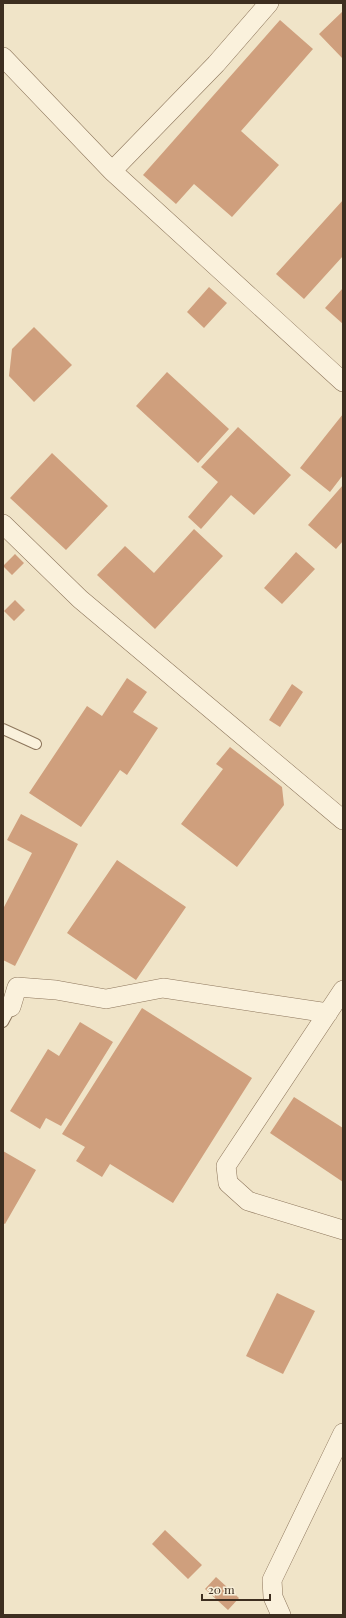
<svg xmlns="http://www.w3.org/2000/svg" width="346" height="1618" font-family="'Playfair Display',serif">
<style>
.building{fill:#cf9f7d}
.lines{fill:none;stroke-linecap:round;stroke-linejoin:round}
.lane-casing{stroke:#8d765c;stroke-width:12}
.street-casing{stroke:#8d765c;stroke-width:20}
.lane{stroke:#faf1dc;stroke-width:10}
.street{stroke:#faf1dc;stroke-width:19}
</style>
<rect width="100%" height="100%" fill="#f0e4c8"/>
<path class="building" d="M 343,11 L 343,59 L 319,34 Z
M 280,20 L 313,49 L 241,131 L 279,165 L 232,217 L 194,184 L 176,204 L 143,175 Z
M 343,200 L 343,256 L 304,299 L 276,274 Z
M 209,287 L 227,303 L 204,328 L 187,312 Z
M 343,288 L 343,324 L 325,308 Z
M 34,327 L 72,365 L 34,402 L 9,376 L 12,349 Z
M 167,372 L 229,429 L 198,463 L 136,406 Z
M 343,414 L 343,475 L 330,492 L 300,468 Z
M 238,427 L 291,475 L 254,515 L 231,495 L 201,529 L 188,517 L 218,482 L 201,467 Z
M 52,453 L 108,506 L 66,550 L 10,498 Z
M 343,485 L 343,541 L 336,549 L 308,525 Z
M 194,529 L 223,556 L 155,629 L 97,575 L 125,546 L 154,573 Z
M 296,552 L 315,569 L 282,604 L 264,588 Z
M 15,554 L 24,563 L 12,575 L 3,566 Z
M 15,600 L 25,610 L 14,621 L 4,611 Z
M 127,678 L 147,692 L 133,712 L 158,728 L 127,775 L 120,770 L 81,827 L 29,793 L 87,706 L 102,716 Z
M 292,684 L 303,692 L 280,727 L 269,720 Z
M 230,747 L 282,787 L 284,805 L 237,867 L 181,824 L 223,769 L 216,764 Z
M 21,814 L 78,844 L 15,966 L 3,960 L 3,909 L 32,853 L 7,840 Z
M 117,860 L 186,907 L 136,980 L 67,933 Z
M 142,1008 L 252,1078 L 173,1203 L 110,1164 L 102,1177 L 76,1161 L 85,1147 L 62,1134 Z
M 80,1022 L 113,1042 L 61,1126 L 46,1118 L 40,1129 L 10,1111 L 48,1049 L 59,1056 Z
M 294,1097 L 343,1128 L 343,1182 L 270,1133 Z
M 3,1151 L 36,1170 L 5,1224 L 3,1223 Z
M 277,1293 L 315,1311 L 283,1374 L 246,1356 Z
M 165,1530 L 202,1565 L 188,1579 L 152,1544 Z
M 216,1577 L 239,1598 L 228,1610 L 205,1589 Z"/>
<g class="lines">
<defs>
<path id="lane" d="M 3,729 L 36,744
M 3,1022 L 11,1007"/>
<path id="street" d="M 3,57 L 112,171 L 343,382
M 112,171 L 216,64 L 269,3
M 3,524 L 80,599 L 343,820
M 343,990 L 226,1166 L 228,1183 L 248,1201 L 343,1230
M 11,1007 L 17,987 L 56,990 L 106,999 L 163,988 L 328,1013
M 281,1615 L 273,1597 L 272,1580 L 343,1433"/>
</defs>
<use href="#lane" class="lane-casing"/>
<use href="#street" class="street-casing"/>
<use href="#lane" class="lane"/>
<use href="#street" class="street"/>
</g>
<rect width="346" height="1618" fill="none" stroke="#3d2e20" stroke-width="8"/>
<path d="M202 1594v6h68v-6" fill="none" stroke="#3d2e20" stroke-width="2"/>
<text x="208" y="1594" font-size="12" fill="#3d2e20" stroke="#f7eed8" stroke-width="3" paint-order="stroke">20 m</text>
</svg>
